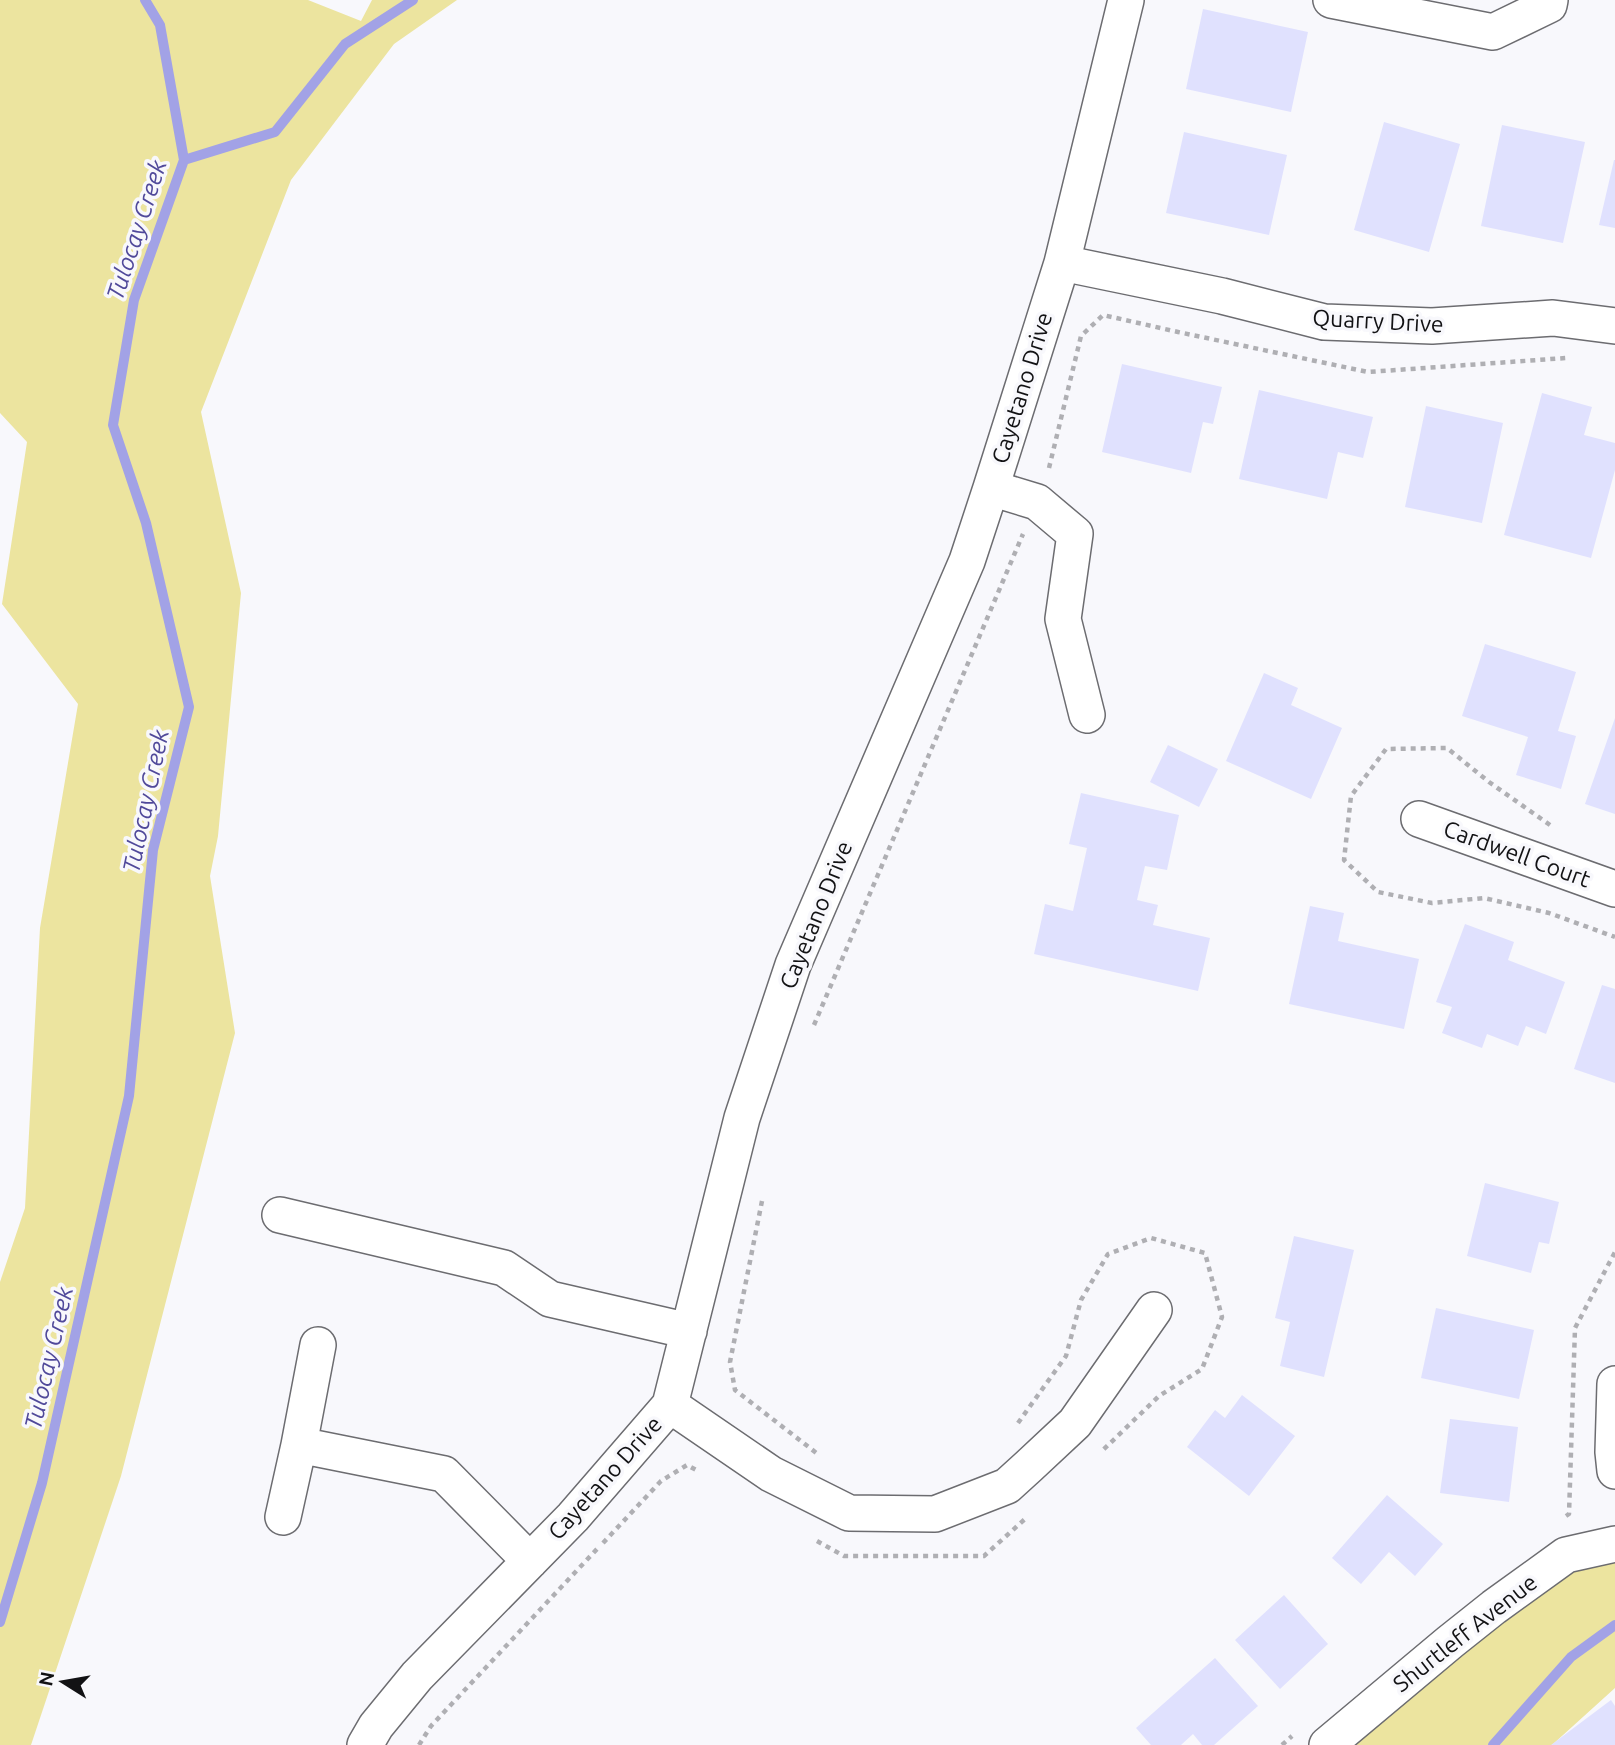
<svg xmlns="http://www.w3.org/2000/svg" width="1615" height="1745" font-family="Ubuntu,sans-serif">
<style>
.green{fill:#ece49f}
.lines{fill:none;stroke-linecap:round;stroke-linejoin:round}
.stream{stroke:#a2a2e6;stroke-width:10}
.building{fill:#e0e1fe}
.minor-casing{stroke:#6c6c70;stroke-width:38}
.path{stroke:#afafb3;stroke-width:4.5;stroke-dasharray:5 5;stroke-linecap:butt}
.minor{stroke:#fff;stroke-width:35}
.labels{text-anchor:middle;stroke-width:7;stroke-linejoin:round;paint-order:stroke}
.street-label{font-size:23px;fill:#121214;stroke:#f8f8fc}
.water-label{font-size:24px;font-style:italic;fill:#50499a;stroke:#f8f8fc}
</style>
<rect width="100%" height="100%" fill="#f8f8fc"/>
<path class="green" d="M 0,0 L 308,0 L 361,21 L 372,0 L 457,0 L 394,44 L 291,180 L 201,412 L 241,593 L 218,836 L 210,876 L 235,1033 L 121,1476 L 31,1745 L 0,1745 L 0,1282 L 25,1208 L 40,928 L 78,704 L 2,604 L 27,442 L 0,413 Z
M 1615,1544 L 1615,1688 L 1552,1745 L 1327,1745 L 1450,1642 Z"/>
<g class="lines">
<path class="stream" d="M 184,160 L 275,132 L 345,44 L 413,0
M 0,1622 L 42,1483 L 129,1096 L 153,850 L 189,707 L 146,523 L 113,425 L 134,300 L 184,160 L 160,25 L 145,0
M 1493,1745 L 1571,1657 L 1615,1625"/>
</g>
<path class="building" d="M 1203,9 L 1308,32 L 1291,112 L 1186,89 Z
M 1384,122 L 1460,144 L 1429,252 L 1354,230 Z
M 1502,125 L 1585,142 L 1563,243 L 1481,226 Z
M 1184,132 L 1287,155 L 1269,235 L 1166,213 Z
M 1614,160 L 1615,160 L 1615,228 L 1599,225 Z
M 1122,364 L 1222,387 L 1213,424 L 1203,422 L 1191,473 L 1102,452 Z
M 1259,390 L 1373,417 L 1363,458 L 1338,452 L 1327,499 L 1239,479 Z
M 1542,393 L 1592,407 L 1584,435 L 1615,443 L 1615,470 L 1591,558 L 1504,535 Z
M 1426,406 L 1503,423 L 1482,523 L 1405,507 Z
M 1485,644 L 1576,672 L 1558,731 L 1576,736 L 1561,789 L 1516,775 L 1528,737 L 1462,716 Z
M 1264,673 L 1298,688 L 1291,705 L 1342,728 L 1311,799 L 1226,761 Z
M 1615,718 L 1615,814 L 1585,804 Z
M 1168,745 L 1218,769 L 1199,807 L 1150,782 Z
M 1081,793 L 1179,815 L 1167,870 L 1145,866 L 1137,900 L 1158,905 L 1153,925 L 1210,938 L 1198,991 L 1034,954 L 1045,904 L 1073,911 L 1087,848 L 1069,844 Z
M 1310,906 L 1344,913 L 1338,941 L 1419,959 L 1404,1029 L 1289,1004 Z
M 1465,924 L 1514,942 L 1508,960 L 1565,982 L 1546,1034 L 1526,1026 L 1518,1046 L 1487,1034 L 1482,1048 L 1442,1033 L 1452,1007 L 1436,1002 Z
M 1602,985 L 1615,989 L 1615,1083 L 1574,1069 Z
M 1485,1183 L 1559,1202 L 1549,1244 L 1539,1242 L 1531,1273 L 1467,1256 Z
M 1294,1236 L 1354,1250 L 1324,1377 L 1280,1366 L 1290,1322 L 1275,1318 Z
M 1436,1308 L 1534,1330 L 1519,1399 L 1421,1378 Z
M 1242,1395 L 1295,1436 L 1249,1496 L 1187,1447 L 1215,1410 L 1225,1418 Z
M 1450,1419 L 1518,1427 L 1509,1502 L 1440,1493 Z
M 1387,1495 L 1443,1544 L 1415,1576 L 1389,1552 L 1361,1584 L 1332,1558 Z
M 1284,1595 L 1328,1644 L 1280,1689 L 1235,1640 Z
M 1215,1658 L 1258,1706 L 1214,1745 L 1202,1745 L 1193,1734 L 1181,1745 L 1151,1745 L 1136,1728 Z
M 1611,1700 L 1615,1706 L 1615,1745 L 1551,1745 Z"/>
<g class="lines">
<defs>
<path id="minor" d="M 1331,0 L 1493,32 L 1549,5 L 1550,0
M 1062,263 L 1222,296 L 1324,322 L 1432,326 L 1553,318 L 1615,326
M 991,488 L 1037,502 L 1075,534 L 1063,619 L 1087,715
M 1419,819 L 1615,889
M 280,1215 L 504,1268 L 550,1299 L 689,1331
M 1615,1384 L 1613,1452 L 1615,1471
M 670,1405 L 771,1474 L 849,1513 L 935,1514 L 1007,1486 L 1029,1466 L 1075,1423 L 1154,1310
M 299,1445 L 318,1345
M 283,1517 L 299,1445 L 444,1474 L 530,1561
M 365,1745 L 376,1726 L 417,1676 L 573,1517 L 670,1405 L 742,1118 L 793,965 L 967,561 L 991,488 L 1062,263 L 1126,0
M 1327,1745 L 1450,1642 L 1494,1607 L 1566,1555 L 1615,1544"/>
</defs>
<use href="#minor" class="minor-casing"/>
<path class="path" d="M 1049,468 L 1081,336 L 1103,315 L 1178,332 L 1368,372 L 1566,358
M 1550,825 L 1489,782 L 1447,748 L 1386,749 L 1351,796 L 1344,860 L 1378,892 L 1432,903 L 1484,898 L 1549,913 L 1615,937
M 814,1025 L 1023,534
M 762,1201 L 730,1362 L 735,1390 L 819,1455
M 1018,1423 L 1066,1356 L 1081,1300 L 1108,1254 L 1151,1238 L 1205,1253 L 1222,1317 L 1202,1369 L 1159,1396 L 1102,1451
M 1566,1516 L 1569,1514 L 1575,1328 L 1615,1252
M 817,1541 L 844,1556 L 984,1556 L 1025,1519
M 603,1543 L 661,1481 L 687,1465 L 698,1471
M 419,1745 L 431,1726 L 597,1549
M 1282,1745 L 1292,1736"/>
<use href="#minor" class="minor"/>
</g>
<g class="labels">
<g class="street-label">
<text transform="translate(1378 321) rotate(3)" y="8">Quarry Drive</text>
<text transform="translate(1022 388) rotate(-73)" y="8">Cayetano Drive</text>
<text transform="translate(1517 854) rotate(20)" y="8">Cardwell Court</text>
<text transform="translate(816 915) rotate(-68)" y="8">Cayetano Drive</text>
<text transform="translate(605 1478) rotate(-48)" y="8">Cayetano Drive</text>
<text transform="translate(1465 1633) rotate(-38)" y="8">Shurtleff Avenue</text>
</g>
<g class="water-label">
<text transform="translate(137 230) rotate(-72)" y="8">Tulocay Creek</text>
<text transform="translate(146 801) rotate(-78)" y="8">Tulocay Creek</text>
<text transform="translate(49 1358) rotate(-77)" y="8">Tulocay Creek</text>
</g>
</g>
<g transform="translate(63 1682) rotate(281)" stroke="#f8f8fc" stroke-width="5" paint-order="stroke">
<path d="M0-5L12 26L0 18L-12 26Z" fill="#121214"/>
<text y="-10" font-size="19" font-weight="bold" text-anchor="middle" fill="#121214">N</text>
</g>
</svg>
